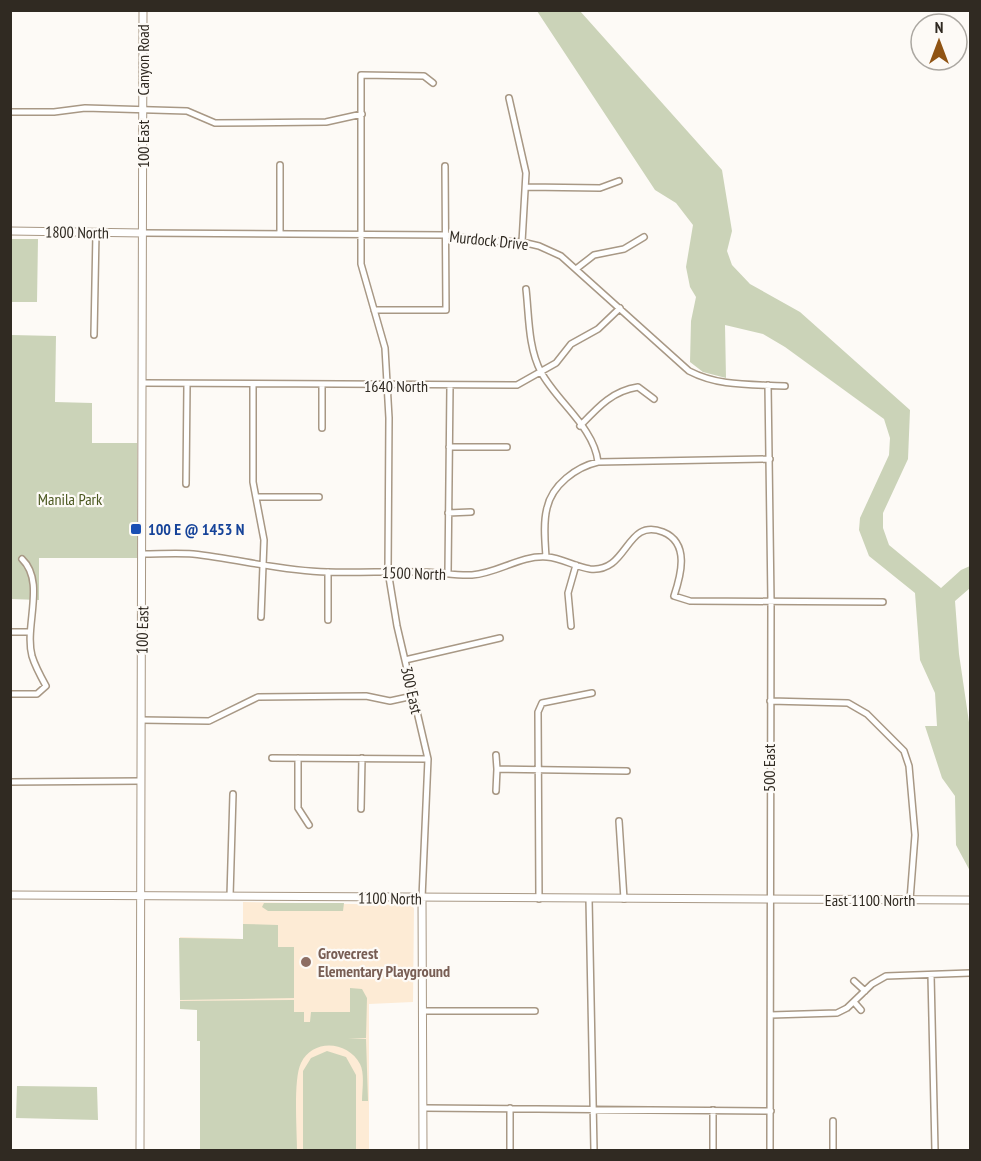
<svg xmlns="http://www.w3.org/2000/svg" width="981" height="1161" font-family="'PT Sans Narrow',sans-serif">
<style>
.built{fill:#fdebd5}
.green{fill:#cbd3b8}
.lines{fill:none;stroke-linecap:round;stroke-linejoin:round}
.street-casing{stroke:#a89885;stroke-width:8}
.secondary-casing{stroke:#a89885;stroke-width:9}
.street{stroke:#fff;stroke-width:5}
.secondary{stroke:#fff;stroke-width:7}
.transit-dot{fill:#1a4fb4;stroke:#fdfaf6;stroke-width:2}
.education-dot{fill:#8d6e63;stroke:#fdfaf6;stroke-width:2}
.labels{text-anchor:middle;stroke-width:4.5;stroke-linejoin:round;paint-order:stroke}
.street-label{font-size:16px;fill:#302a22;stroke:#fdfaf6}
.park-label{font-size:16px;fill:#4a571f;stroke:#fdfaf6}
.transit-label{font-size:16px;font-weight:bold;fill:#164399;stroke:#fdfaf6;text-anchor:start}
.education-label{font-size:16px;font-weight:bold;fill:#785e54;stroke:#fdfaf6;text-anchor:start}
</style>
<rect width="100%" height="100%" fill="#fdfaf6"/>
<path class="built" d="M 243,902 L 409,905 L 414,908 L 413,1002 L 369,1004 L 369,1150 L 200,1150 L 200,1042 L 211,1005 L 180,1005 L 180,937 L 243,939 Z"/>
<path class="green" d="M 537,11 L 580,11 L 722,170 L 732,231 L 727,251 L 732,265 L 750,284 L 800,312 L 910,410 L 908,459 L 883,513 L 883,528 L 889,545 L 941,588 L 961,570 L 970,566 L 970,588 L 955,601 L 959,654 L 970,729 L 970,871 L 956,845 L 955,796 L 942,778 L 925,726 L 937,726 L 935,693 L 920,660 L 915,593 L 869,556 L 859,530 L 860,518 L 889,455 L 890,438 L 884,419 L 785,347 L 763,334 L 725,325 L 726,378 L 703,372 L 690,362 L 691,321 L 696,297 L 690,287 L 686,267 L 693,225 L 676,203 L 655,190 Z
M 11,239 L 38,239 L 37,302 L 11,302 Z
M 11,335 L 56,336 L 55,402 L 92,403 L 92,443 L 137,443 L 137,558 L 39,558 L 39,600 L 11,599 Z
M 264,903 L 344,903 L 343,911 L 268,911 L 262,907 Z
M 243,924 L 278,925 L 278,947 L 294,947 L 294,998 L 180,1000 L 179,938 L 243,939 Z
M 350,988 L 362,989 L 367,998 L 366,1038 L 348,1039 L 366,1039 L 368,1101 L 362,1101 C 362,1090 365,1074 360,1064 C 348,1041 313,1038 301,1063 C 293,1079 297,1131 297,1150 L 200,1150 L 200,1041 L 197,1041 L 197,1010 L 180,1009 L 180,1001 L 294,1000 L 294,1012 L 304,1012 L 304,1022 L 310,1022 L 311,1012 L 350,1012 Z
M 327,1051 L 346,1057 L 356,1075 L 356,1150 L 303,1150 L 303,1071 L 311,1058 Z
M 17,1086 L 97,1087 L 98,1120 L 16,1118 Z"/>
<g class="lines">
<defs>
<path id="street" d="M 509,98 L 526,173 L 522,242
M 10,112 L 54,112 L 85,108 L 187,111 L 215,123 L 326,122 L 362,114
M 527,187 L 600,188 L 619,181
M 280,232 L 280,165
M 143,233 L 446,235 L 485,241 L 522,242 L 539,246 L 561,256 L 689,371 C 720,387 751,384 785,386
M 576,269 L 594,255 L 624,249 L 644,237
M 526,289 C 529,315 528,348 541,372 C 557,402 594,427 598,462
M 374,310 L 446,310 L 445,166
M 94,335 L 96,233
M 143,383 L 517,385 L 556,363 L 571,344 L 598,329 L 620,308
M 253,384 L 253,482 L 264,540 L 261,617
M 768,385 L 771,601 L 770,1150
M 580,426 C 598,407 612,391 638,387 L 654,399
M 322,428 L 322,386
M 449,447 L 507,447
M 186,484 L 187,385
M 256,497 L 319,497
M 448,513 L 471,512
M 143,554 C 159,554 176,553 193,554 C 238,559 282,571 327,572 C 359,573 391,571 423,572 C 439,572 456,576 472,575 C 499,573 520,555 547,557 C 562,558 575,567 590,569 C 629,573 625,517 663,532 C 690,543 681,575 674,596 L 690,601 L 883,602
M 546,557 C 545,541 543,523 547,508 C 552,485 576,467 598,462 L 770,459
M 328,572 L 328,620
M 448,573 L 450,386
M 571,626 L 568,593 L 576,565
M 10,632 L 30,632
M 405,660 L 500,638
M 10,694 L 37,694 L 46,686 C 41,677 35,666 32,656 C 24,626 46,582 22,559
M 770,701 L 848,703 L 867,714 L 904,751 L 909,766 L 915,835 L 910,900
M 141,720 L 209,721 L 258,697 L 366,696 L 390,701 L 413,696
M 496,755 L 497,769 L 627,771
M 272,758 L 428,759
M 298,758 L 298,808 L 309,825
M 10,782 L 141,781
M 496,791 L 497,769
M 361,809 L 362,758
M 619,821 L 624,899
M 230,896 L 233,794
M 422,898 L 428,759 L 397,626 L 388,571 L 389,418 L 385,348 L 361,264 L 361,75 L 424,76 L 433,83
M 539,899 L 538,712 L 542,703 L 592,693
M 589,899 L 594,1150
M 931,975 L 935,1150
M 854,981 L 865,991
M 854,1002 L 861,1010
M 423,1011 L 535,1011
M 771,1015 L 837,1013 L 847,1008 L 872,984 L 886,976 L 970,973
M 424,1108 L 771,1111
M 510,1150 L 510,1108
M 713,1150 L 713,1110
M 833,1150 L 833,1121"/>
<path id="secondary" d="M 10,231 L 143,233
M 10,895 L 970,900
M 422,898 L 423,1150
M 140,1150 L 143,10"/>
</defs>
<use href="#street" class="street-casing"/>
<use href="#secondary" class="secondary-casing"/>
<use href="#street" class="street"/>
<use href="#secondary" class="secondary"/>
</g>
<rect class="transit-dot" x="130" y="523" width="12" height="12" rx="3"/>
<circle class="education-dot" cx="306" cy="962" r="6"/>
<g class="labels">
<g class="street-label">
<text transform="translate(143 60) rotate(-90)" y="6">Canyon Road</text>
<text transform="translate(143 144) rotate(-90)" y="6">100 East</text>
<text transform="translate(77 232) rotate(1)" y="6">1800 North</text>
<text transform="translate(489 240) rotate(6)" y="6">Murdock Drive</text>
<text x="396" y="392">1640 North</text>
<text transform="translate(414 573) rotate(2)" y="6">1500 North</text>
<text transform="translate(142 630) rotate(-89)" y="6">100 East</text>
<text transform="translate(412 690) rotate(77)" y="6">300 East</text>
<text transform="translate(769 768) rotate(-90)" y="6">500 East</text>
<text transform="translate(390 898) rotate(1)" y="6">1100 North</text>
<text x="870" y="906">East 1100 North</text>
</g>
<g class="park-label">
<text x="70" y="505">Manila Park</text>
</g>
<g class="transit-label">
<text x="148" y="535">100 E @ 1453 N</text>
</g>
<g class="education-label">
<text x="318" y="959">Grovecrest<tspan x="318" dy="18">Elementary Playground</tspan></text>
</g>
</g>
<rect width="981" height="1161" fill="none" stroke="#302a22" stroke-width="24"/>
<g transform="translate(939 42)"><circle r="28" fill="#fdfaf6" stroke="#aba7a1" stroke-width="1.5"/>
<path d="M0-4.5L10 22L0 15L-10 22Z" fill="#905414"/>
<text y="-9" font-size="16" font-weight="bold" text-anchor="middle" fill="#302a22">N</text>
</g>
</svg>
